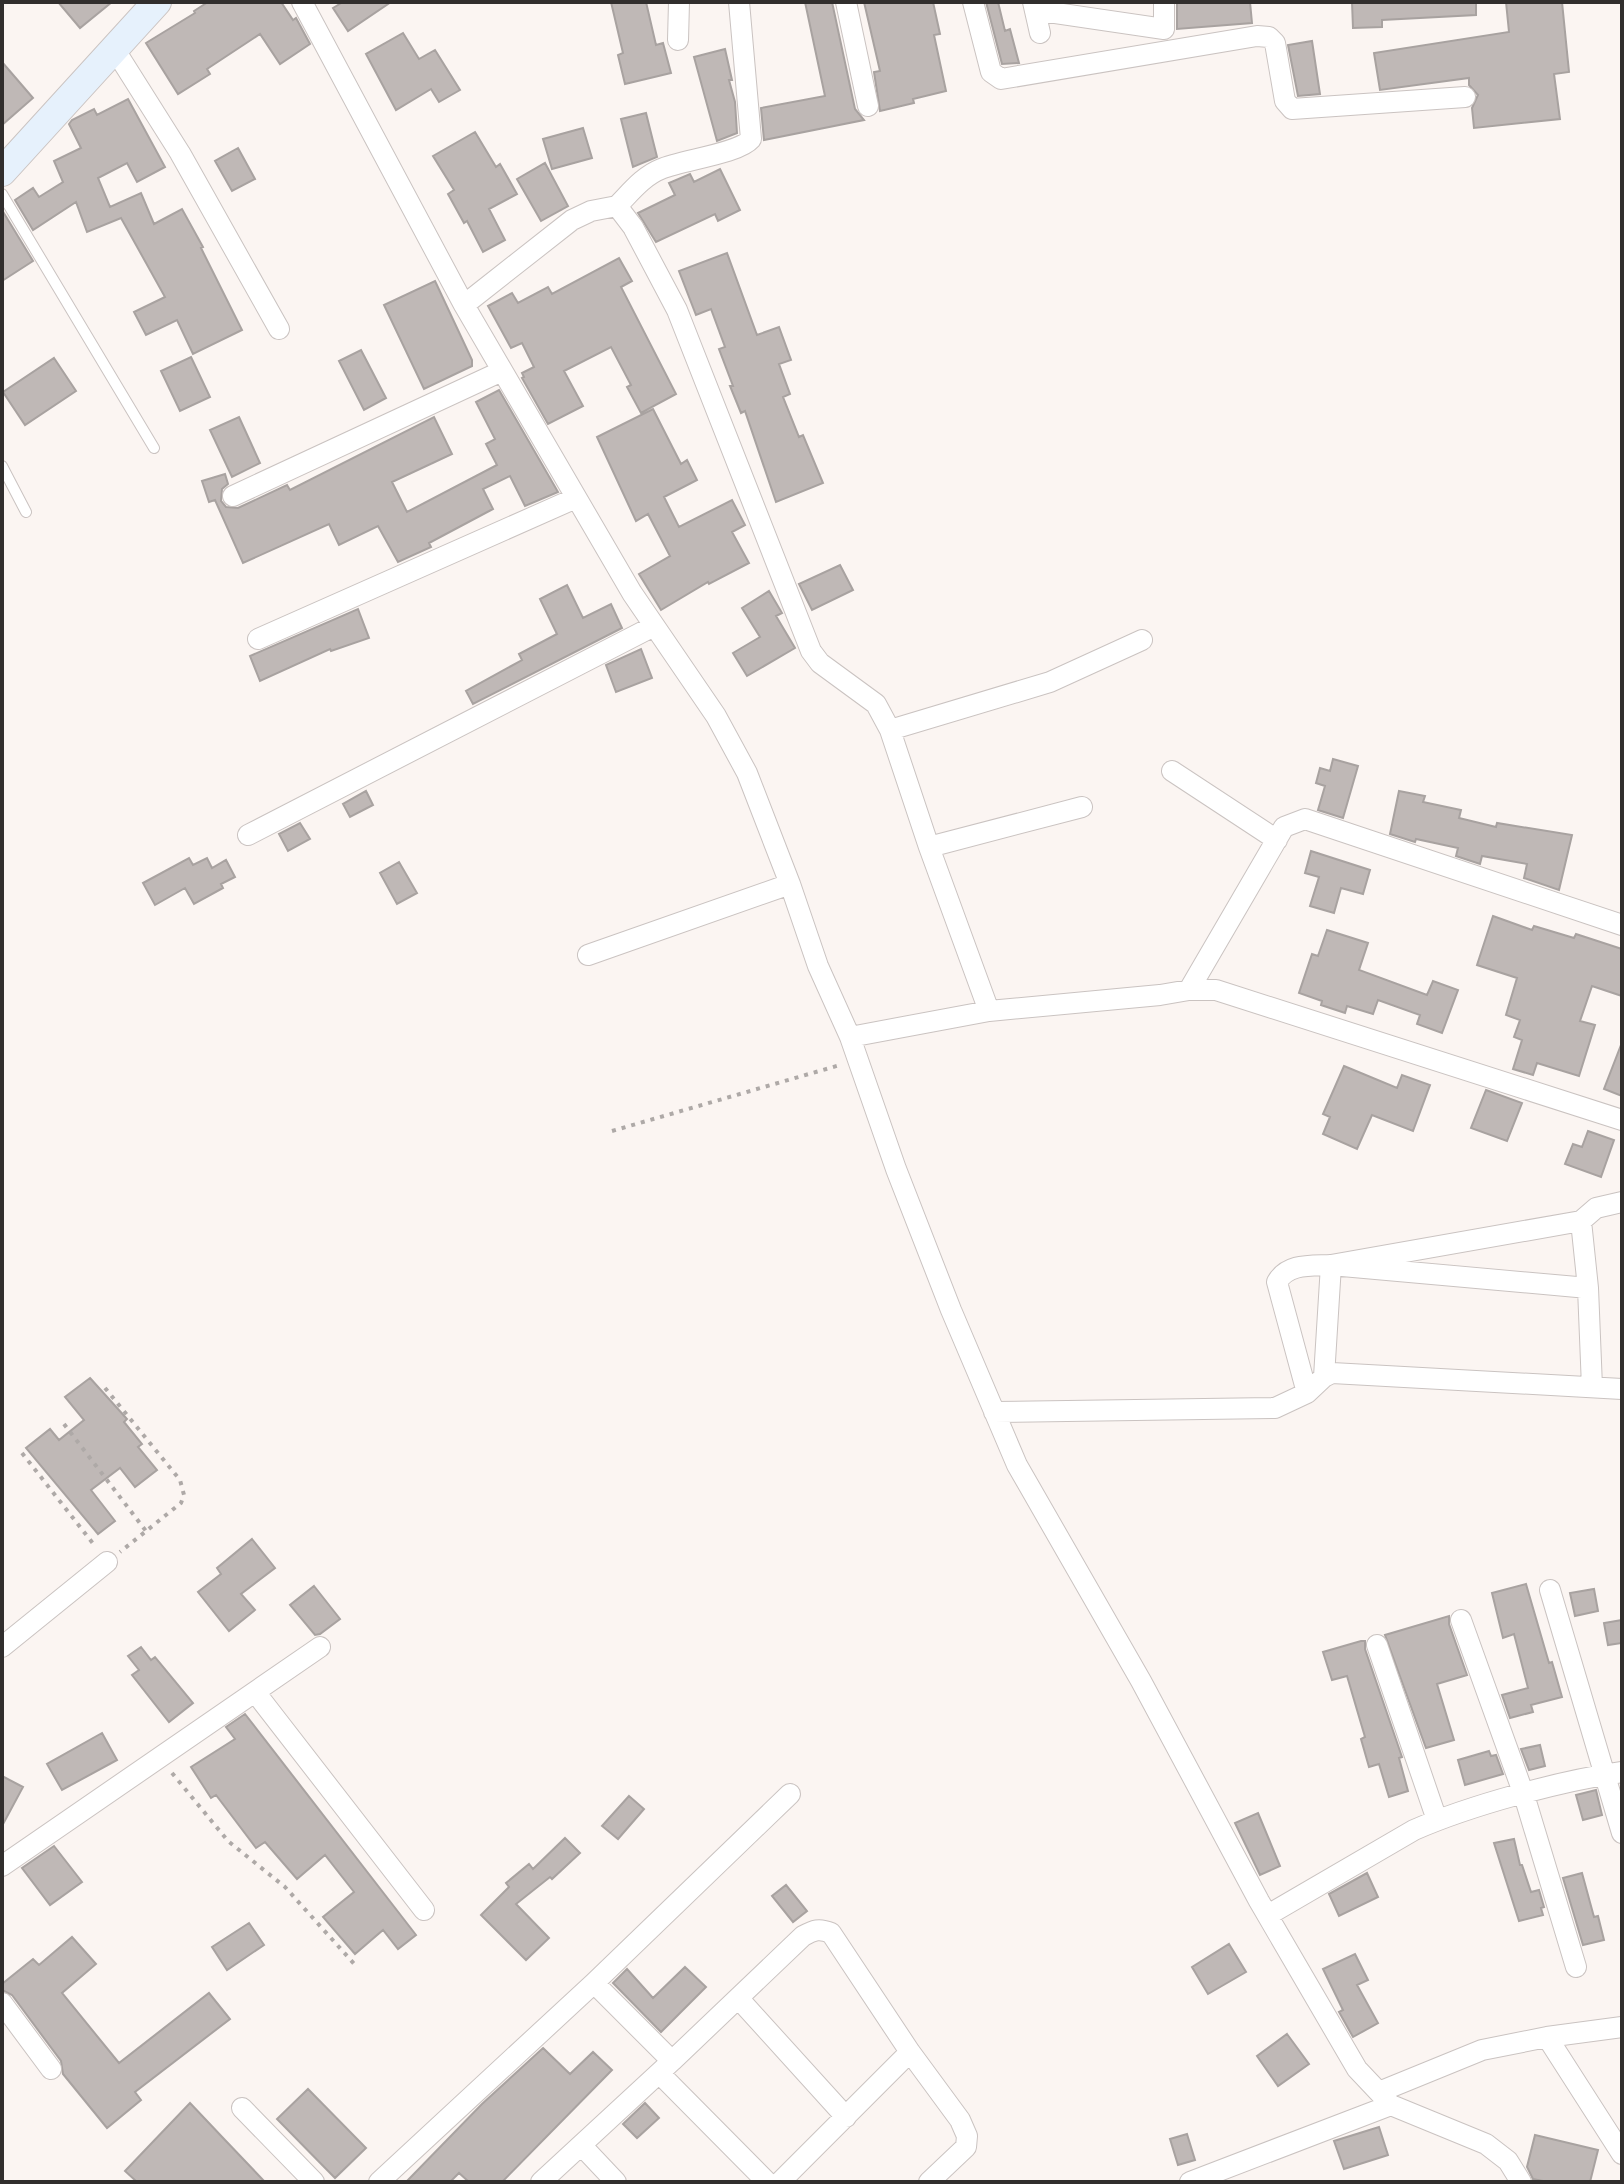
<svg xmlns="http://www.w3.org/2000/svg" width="1624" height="2184" font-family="'Playfair Display',serif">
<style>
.building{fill:#bfb8b6;stroke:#a8a2a0;stroke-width:2}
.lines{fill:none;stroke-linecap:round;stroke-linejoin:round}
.lane-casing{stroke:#cac3c1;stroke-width:12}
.street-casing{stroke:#cac3c1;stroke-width:22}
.secondary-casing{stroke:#cac3c1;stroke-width:30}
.path{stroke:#aea9a7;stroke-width:4;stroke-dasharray:4 6;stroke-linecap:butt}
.lane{stroke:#fff;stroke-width:10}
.street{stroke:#fff;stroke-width:20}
.secondary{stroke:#e6f1fc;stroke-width:28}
</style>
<rect width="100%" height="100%" fill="#fbf5f2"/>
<path class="building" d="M 58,2 L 112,2 L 80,28 Z
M 208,2 L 281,2 L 293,20 L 296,18 L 310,44 L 280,64 L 260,34 L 207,69 L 210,74 L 178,94 L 146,43 L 195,13 L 194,11 Z
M 343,2 L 391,2 L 348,31 L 333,8 Z
M 611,2 L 646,2 L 656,45 L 663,43 L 671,73 L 625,84 L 618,55 L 623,53 Z
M 805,2 L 832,2 L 855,109 L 864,120 L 764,140 L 761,108 L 825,96 Z
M 864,2 L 933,2 L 940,34 L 934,35 L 946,91 L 913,99 L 914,103 L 880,111 L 874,72 L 880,71 Z
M 986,2 L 998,2 L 1005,31 L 1010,29 L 1019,63 L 1002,64 Z
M 1177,2 L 1250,2 L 1252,23 L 1177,29 Z
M 1352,2 L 1476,2 L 1476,15 L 1382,20 L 1382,27 L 1353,28 Z
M 1506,2 L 1562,2 L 1569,72 L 1554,74 L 1560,119 L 1474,128 L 1472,108 L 1478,95 L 1469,85 L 1469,78 L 1380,90 L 1374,53 L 1509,32 Z
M 403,33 L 419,59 L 435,50 L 460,90 L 439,102 L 431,89 L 396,110 L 366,54 Z
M 1312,41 L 1320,94 L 1298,96 L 1288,45 Z
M 725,49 L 732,80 L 729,80 L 735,102 L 737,133 L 717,141 L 694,57 Z
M 2,62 L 33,98 L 2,125 Z
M 128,99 L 165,167 L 137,182 L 127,163 L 98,178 L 110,207 L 141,193 L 154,224 L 182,209 L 203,247 L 201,248 L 242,330 L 193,354 L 177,320 L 146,335 L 134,312 L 165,297 L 121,218 L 87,232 L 76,202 L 33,230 L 15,200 L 33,188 L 39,197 L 63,182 L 54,161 L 81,148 L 69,124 L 72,120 L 94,109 L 97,115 Z
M 646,113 L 657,157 L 633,167 L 621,119 Z
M 583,128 L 592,158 L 552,169 L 543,139 Z
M 475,132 L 496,167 L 500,164 L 517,194 L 489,209 L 505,240 L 483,252 L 467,221 L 464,223 L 448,194 L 454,190 L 433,156 Z
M 238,148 L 255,179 L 232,191 L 215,161 Z
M 545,163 L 568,206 L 541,221 L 517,179 Z
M 720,169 L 740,210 L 718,221 L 715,214 L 656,242 L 638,213 L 675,195 L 669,183 L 690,174 L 694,182 Z
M 2,210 L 33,261 L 2,281 Z
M 727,253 L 757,335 L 779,327 L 791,360 L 779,364 L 790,394 L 783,397 L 799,437 L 803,435 L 823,483 L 776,502 L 745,411 L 741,413 L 730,386 L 733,386 L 719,349 L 725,347 L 711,309 L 696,315 L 679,271 Z
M 619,258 L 632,281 L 621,287 L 676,394 L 641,413 L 627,387 L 631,385 L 611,347 L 564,371 L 583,406 L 548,424 L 522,378 L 524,377 L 522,373 L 534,367 L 522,343 L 511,348 L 488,306 L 512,293 L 518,303 L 548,287 L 552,294 Z
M 435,281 L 472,360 L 472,366 L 424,389 L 384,305 Z
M 361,350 L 386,398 L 364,410 L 339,361 Z
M 191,357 L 210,397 L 180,411 L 161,371 Z
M 54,358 L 76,391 L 25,425 L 3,392 Z
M 499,390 L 558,492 L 525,506 L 510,476 L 483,489 L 493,509 L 429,543 L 431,547 L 398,562 L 378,526 L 339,545 L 329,524 L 243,563 L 215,500 L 209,502 L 202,481 L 225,474 L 228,484 L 222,489 L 221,501 L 226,507 L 238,508 L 287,485 L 290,490 L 434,417 L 452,454 L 392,482 L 407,512 L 497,465 L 486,444 L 495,439 L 476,402 Z
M 653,409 L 681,464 L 687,460 L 697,480 L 664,497 L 679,527 L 732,500 L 745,525 L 732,532 L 749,563 L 709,584 L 708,582 L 661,610 L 639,574 L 670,556 L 648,514 L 636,521 L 597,437 Z
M 239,417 L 260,463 L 232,477 L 210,430 Z
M 840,565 L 853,590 L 812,610 L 799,584 Z
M 567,585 L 583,618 L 611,604 L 622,628 L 473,704 L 466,691 L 522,660 L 519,654 L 557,634 L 540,599 Z
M 769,591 L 782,613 L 776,616 L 795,648 L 747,676 L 733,653 L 760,637 L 742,608 Z
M 358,609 L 369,638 L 331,651 L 330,649 L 260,681 L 250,656 Z
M 641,649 L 652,678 L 616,692 L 606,665 Z
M 1333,759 L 1358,766 L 1343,818 L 1318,810 L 1325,786 L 1316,783 L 1320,768 L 1330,771 Z
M 366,791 L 373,805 L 350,817 L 343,804 Z
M 1399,791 L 1425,796 L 1423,802 L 1461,810 L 1459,818 L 1496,827 L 1497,823 L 1572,835 L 1559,890 L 1524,878 L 1527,864 L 1482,856 L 1480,864 L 1456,856 L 1458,848 L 1416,839 L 1415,842 L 1390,834 Z
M 300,823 L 310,839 L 288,851 L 279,834 Z
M 1311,851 L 1370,870 L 1363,894 L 1341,888 L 1334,913 L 1310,906 L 1319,877 L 1305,873 Z
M 189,858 L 193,865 L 207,858 L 212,868 L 226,860 L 235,877 L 221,884 L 223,888 L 194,904 L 185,888 L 155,905 L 143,883 Z
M 399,862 L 417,893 L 397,904 L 380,873 Z
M 1493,916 L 1532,930 L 1534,926 L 1574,938 L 1576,934 L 1622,949 L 1622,996 L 1592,986 L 1580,1021 L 1595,1025 L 1579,1076 L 1537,1063 L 1533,1075 L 1513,1069 L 1522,1040 L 1514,1037 L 1520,1020 L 1506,1015 L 1517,978 L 1477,965 Z
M 1327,930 L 1368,943 L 1359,970 L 1427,995 L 1433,981 L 1458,990 L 1442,1033 L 1417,1024 L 1420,1015 L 1378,1000 L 1373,1014 L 1347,1006 L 1345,1013 L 1321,1005 L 1322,1001 L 1299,993 L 1312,954 L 1318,956 Z
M 1621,1045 L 1622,1045 L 1622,1096 L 1604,1089 Z
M 1344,1066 L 1397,1088 L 1402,1075 L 1430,1085 L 1413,1131 L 1372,1115 L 1357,1149 L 1323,1134 L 1330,1117 L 1323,1114 Z
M 1486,1090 L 1522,1103 L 1507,1141 L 1471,1128 Z
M 1588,1131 L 1614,1140 L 1601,1177 L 1565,1164 L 1573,1144 L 1582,1147 Z
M 90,1378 L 127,1419 L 124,1422 L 142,1444 L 138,1447 L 157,1470 L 135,1487 L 120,1468 L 91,1490 L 115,1521 L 98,1534 L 26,1448 L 50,1429 L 59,1440 L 84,1420 L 65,1397 Z
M 252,1539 L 275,1568 L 241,1594 L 255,1610 L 229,1631 L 198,1592 L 221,1574 L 217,1568 Z
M 1526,1584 L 1549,1663 L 1552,1662 L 1562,1697 L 1531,1705 L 1533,1712 L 1510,1718 L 1502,1695 L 1528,1688 L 1514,1634 L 1503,1638 L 1492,1593 Z
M 314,1586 L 340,1619 L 320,1634 L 315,1635 L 290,1605 Z
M 1594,1589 L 1598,1611 L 1575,1616 L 1570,1593 Z
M 1449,1616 L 1449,1624 L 1467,1675 L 1437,1684 L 1454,1740 L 1426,1748 L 1385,1635 Z
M 1622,1620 L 1622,1643 L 1608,1645 L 1604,1623 Z
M 1361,1641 L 1365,1641 L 1365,1649 L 1402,1757 L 1399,1758 L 1408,1791 L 1389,1797 L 1379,1764 L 1369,1767 L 1361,1739 L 1365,1737 L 1347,1676 L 1332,1680 L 1323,1652 Z
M 141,1647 L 151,1660 L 155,1657 L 193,1703 L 169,1722 L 132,1675 L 139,1670 L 128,1656 Z
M 245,1714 L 416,1935 L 398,1949 L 383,1930 L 355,1954 L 323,1917 L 354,1892 L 325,1855 L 297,1879 L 265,1842 L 256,1848 L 216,1795 L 211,1798 L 191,1767 L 235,1739 L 226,1727 Z
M 102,1733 L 117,1760 L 62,1790 L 47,1764 Z
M 1540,1745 L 1545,1766 L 1529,1770 L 1521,1749 Z
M 1489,1751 L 1491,1756 L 1496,1755 L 1503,1774 L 1465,1785 L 1458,1760 Z
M 2,1776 L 23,1787 L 2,1826 Z
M 1596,1790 L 1602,1815 L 1583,1820 L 1576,1795 Z
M 629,1796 L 644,1809 L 618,1839 L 602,1826 Z
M 1258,1813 L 1280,1866 L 1260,1875 L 1235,1823 Z
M 565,1838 L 580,1853 L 552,1879 L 550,1877 L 516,1904 L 549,1938 L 526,1960 L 481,1915 L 509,1887 L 506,1883 L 529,1864 L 533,1869 Z
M 1514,1839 L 1520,1865 L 1522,1865 L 1531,1892 L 1539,1890 L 1544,1907 L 1541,1908 L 1543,1915 L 1519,1921 L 1494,1843 Z
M 54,1846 L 82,1882 L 50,1905 L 22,1868 Z
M 1367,1873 L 1378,1897 L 1339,1916 L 1329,1894 Z
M 1582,1873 L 1594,1917 L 1598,1916 L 1604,1940 L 1583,1945 L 1563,1878 Z
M 786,1885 L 807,1911 L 793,1922 L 772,1896 Z
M 249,1923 L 264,1945 L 227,1970 L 212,1947 Z
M 72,1937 L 96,1964 L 62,1993 L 119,2063 L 209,1993 L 230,2019 L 135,2092 L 141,2100 L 107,2128 L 63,2074 L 61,2061 L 12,1995 L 2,1990 L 2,1984 L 33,1959 L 39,1965 Z
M 1229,1944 L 1246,1972 L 1208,1994 L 1192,1967 Z
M 1355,1954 L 1368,1980 L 1357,1985 L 1378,2023 L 1353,2037 L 1339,2012 L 1343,2010 L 1323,1969 Z
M 685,1967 L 706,1987 L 661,2032 L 613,1983 L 627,1969 L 653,1998 Z
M 1287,2034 L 1309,2064 L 1278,2086 L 1257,2056 Z
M 543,2048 L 570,2074 L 593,2052 L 612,2070 L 502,2182 L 469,2182 L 459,2173 L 450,2182 L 406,2182 L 482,2104 Z
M 308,2089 L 366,2148 L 335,2178 L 277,2119 Z
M 190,2103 L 225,2140 L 265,2182 L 137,2182 L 125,2171 Z
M 645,2103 L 659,2118 L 637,2138 L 623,2124 Z
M 1379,2127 L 1388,2155 L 1344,2169 L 1334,2141 Z
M 1187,2134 L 1195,2160 L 1178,2165 L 1170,2139 Z
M 1535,2135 L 1598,2150 L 1590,2182 L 1548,2182 L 1533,2179 L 1527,2167 Z"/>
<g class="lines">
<defs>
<path id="lane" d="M 2,194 L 154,448
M 2,466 L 26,512"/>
<path id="street" d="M 302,2 L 464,305 L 632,593 L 716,716 L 747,773 L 790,884 L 818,966 L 850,1037 L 896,1169 L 951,1310 L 1017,1465 L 1141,1681 L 1259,1901 L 1357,2069 L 1391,2105
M 846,2 L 868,106
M 973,2 L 991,72 L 1001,79 L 1257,36 L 1269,37 L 1275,43 L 1285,101 L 1292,109 L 1465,97
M 1033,2 L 1040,33
M 1035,10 L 1164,29 L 1164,2
M 678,40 L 679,2
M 115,50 L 180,153 L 279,329
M 617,206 C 630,193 643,176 661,169 C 681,160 738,154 751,139 L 739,2
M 464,305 L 572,220 L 591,211 L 617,206 L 633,227 L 677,310 L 811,651 L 820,663 L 876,704 L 890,730 L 929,847 L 989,1011
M 233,496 L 502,371
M 258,639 L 576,498
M 890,730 L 1050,682 L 1142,640
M 1172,771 L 1277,840
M 248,835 L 654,626
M 929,847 L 1082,807
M 588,955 L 790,884
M 1189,990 L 1284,827 L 1305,819 L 1622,925
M 850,1037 L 989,1011 L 1160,995 L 1189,990 L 1216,990 L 1622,1120
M 1581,1221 L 1588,1288 L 1592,1387
M 1324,1377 L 1331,1265 L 1588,1288
M 1307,1393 L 1277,1282 C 1288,1263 1311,1266 1331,1265 L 1581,1221 L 1596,1208 L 1622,1202
M 994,1412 L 1275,1408 L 1307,1393 L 1324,1377 L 1332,1373 L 1622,1389
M 1550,1590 L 1622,1833
M 1461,1620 L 1524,1795 L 1576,1967
M 1377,1645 L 1437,1820
M 2,1647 L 107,1562
M 255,1692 L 424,1910
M 2,1866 L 320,1647
M 1268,1915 L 1414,1830 C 1471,1805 1560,1781 1622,1772
M 739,1999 L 846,2117
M 2,2003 L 51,2069
M 1547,2037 L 1622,2154
M 672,2061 L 803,1936 C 814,1930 819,1928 831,1933 L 910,2052 L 960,2120 L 967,2136 L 966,2147 L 929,2182
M 660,2074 L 767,2182
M 1379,2092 L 1482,2050 L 1547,2037 L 1622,2027
M 242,2108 L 314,2182
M 582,2146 L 616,2182
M 379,2182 L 594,1983 L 790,1794
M 541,2182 L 672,2061 L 594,1983
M 780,2182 L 910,2052
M 1190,2182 L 1391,2105 L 1486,2144 L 1508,2161 L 1521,2182"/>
<path id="secondary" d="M 2,172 L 157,2"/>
</defs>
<use href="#lane" class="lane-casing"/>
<use href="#street" class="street-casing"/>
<use href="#secondary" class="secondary-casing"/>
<path class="path" d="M 612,1131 L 840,1065
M 105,1388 L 180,1480 L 184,1495 L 181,1503 L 120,1552
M 64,1424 L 146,1531
M 22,1453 L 95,1546
M 172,1773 L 228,1841 L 285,1887 L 357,1967"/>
<use href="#lane" class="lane"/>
<use href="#street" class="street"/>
<use href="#secondary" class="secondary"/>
</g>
<rect width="1624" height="2184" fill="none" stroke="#312e2d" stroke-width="8"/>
</svg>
